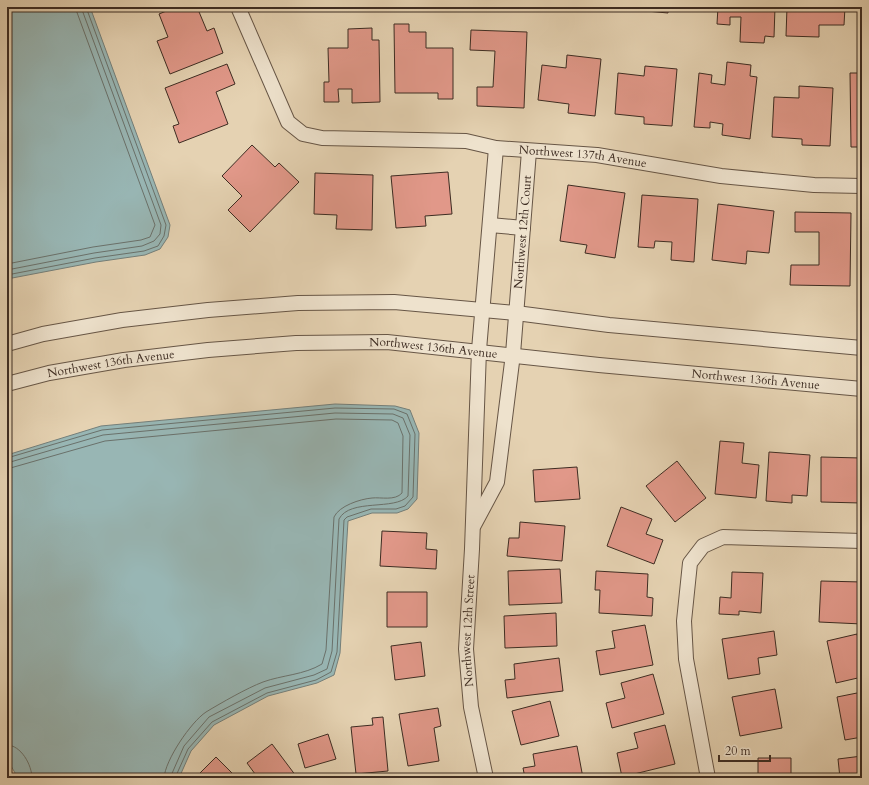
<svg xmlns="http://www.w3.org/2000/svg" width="869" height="785" font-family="Cardo,serif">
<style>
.water{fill:#98b6b4;stroke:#747f7a}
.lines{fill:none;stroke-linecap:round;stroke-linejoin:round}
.shore{stroke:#6a716b;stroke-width:1}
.building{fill:#e19889;stroke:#3d2c22}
.street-casing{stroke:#675646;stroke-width:16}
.street{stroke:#eee2cd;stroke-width:14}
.labels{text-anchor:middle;stroke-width:3;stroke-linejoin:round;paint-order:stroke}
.street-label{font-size:12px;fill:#3d2c22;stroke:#eee2cd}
</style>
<rect width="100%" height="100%" fill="#e5d2b2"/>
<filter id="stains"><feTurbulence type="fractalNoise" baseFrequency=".005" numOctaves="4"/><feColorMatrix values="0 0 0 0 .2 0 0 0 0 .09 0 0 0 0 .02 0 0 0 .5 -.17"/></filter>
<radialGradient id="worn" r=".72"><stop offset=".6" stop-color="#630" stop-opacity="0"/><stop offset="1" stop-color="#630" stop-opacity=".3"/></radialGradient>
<path class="water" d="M 7,7 L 90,7 L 170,225 L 168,237 L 160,249 L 145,255 L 96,262 L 7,279 Z
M 335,404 L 395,406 L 410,410 L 419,433 L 417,499 L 408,509 L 397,513 L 372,513 L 348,521 L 340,653 L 334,675 L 317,683 L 268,696 L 214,725 L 191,751 L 179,778 L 18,778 L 7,759 L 7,455 L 101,426 Z"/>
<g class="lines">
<path class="shore" d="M 7,264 L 93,247 L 141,240 L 150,237 L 155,225 L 75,7
M 7,270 L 94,253 L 142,246 L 154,241 L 160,234 L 161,225 L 81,7
M 7,275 L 95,258 L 144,251 L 158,246 L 164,236 L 166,225 L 86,7
M 7,458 L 102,430 L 335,408 L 394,409 L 407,414 L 415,434 L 413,497 L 405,506 L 396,509 L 371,509 L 347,517 L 344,520 L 337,652 L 331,672 L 316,680 L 267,693 L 212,722 L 188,749 L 175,778
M 7,463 L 103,435 L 335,413 L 393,414 L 403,418 L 410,435 L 408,496 C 395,511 350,498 339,519 L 332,651 L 327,669 L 314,675 L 265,688 L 209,717 L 184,746 L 170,778
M 7,469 L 105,441 L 336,419 L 392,420 L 398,423 L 403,436 L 402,493 C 395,501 381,497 372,498 C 360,499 339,506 334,517 L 326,650 L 322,664 C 304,675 282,675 263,682 C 247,688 221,703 206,712 C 191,722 165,760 164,778
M 7,745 C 21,745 32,765 32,778"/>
</g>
<path class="building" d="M 176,7 L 197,7 L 207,31 L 214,28 L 223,53 L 170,74 L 157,41 L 168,37 L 159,14 Z
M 636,7 L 668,7 L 668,13 L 636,10 Z
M 718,7 L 775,7 L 774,37 L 765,36 L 764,43 L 740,42 L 741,17 L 730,17 L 730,25 L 717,24 Z
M 787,7 L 845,7 L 844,25 L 819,25 L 819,37 L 786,36 Z
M 394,24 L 409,24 L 409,32 L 426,32 L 426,48 L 453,48 L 453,99 L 438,99 L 438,93 L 395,93 Z
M 372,28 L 372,40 L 379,40 L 380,102 L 352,103 L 352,89 L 338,89 L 339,102 L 324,102 L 324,82 L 329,82 L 328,48 L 348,48 L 348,29 Z
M 471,30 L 527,32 L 524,108 L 477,106 L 477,87 L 493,87 L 495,51 L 470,50 Z
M 567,55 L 601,59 L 595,116 L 568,113 L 569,104 L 538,100 L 542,65 L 566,68 Z
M 727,62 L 751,65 L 750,76 L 757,77 L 750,139 L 722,135 L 723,124 L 710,122 L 710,128 L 694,127 L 699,73 L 712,75 L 711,83 L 725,85 Z
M 227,64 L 235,84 L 216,92 L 228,124 L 179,143 L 173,126 L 179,124 L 165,88 Z
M 645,66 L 677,69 L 672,126 L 644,124 L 644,117 L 615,114 L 618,73 L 644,76 Z
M 850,73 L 862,73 L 862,147 L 851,147 Z
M 799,86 L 833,88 L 830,146 L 802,145 L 802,139 L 772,137 L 774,97 L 799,98 Z
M 252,145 L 275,167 L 279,163 L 299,182 L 250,232 L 228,210 L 242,196 L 222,176 Z
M 448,172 L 452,214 L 425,216 L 426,226 L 396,228 L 391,176 Z
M 315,173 L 373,175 L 372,230 L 336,229 L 337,215 L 314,214 Z
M 568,185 L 625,193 L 615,258 L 585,253 L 587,245 L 560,241 Z
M 642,195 L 698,199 L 694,262 L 671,260 L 672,242 L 655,241 L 654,248 L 638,247 Z
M 718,204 L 774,211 L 769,253 L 747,251 L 746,264 L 712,260 Z
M 795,212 L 851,213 L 850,286 L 790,285 L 791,265 L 819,265 L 819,232 L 795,232 Z
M 720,441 L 744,443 L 742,463 L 759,465 L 756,498 L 715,494 Z
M 769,452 L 810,455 L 807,496 L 792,495 L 792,503 L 766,501 Z
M 821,457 L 861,458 L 861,503 L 821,502 Z
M 677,461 L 706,498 L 675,522 L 646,486 Z
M 577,467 L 580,499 L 535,502 L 533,470 Z
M 621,507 L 652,519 L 646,534 L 663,540 L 654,564 L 607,546 Z
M 520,522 L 565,526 L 562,561 L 507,556 L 509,538 L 519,538 Z
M 382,531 L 427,533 L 426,549 L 437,550 L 436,569 L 380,566 Z
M 560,569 L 562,603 L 509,605 L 508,571 Z
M 596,571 L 648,574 L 647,597 L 653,598 L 652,616 L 599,613 L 600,590 L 595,590 Z
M 732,572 L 763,573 L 761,613 L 739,611 L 739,615 L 719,614 L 720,597 L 731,598 Z
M 821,581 L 862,582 L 862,624 L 819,622 Z
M 387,592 L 427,592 L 427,627 L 387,627 Z
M 556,613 L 557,646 L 505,648 L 504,616 Z
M 645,625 L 653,665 L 600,675 L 596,651 L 615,648 L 612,631 Z
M 774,631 L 777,655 L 758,658 L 760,674 L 728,679 L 722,639 Z
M 857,634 L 862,658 L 862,677 L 836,683 L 827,641 Z
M 421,642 L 425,676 L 395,680 L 391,646 Z
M 559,658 L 563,691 L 507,698 L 505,680 L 515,679 L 514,664 Z
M 653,674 L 664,714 L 612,728 L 606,703 L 625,698 L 621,683 Z
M 775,689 L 782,728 L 740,736 L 732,697 Z
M 862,692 L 862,737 L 845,740 L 837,697 Z
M 550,701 L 559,736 L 521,745 L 512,711 Z
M 438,708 L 441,726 L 434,728 L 439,761 L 408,766 L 399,714 Z
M 383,717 L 388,771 L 356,774 L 351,727 L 373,725 L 372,718 Z
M 665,725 L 675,764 L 622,777 L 617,753 L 638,748 L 634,733 Z
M 328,734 L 336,759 L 305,768 L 298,744 Z
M 272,744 L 296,776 L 293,778 L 258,778 L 247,763 Z
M 577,746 L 583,778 L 525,778 L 523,768 L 535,766 L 533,754 Z
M 862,756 L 862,778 L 840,778 L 838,759 Z
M 216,757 L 237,778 L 195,778 Z
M 758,758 L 791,758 L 791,778 L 746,778 L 758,776 Z"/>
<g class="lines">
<defs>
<g id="street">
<path id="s1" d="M 238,7 L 288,122 L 303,134 L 322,138 L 466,141 L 496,148 L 597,155 L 721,176 L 814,185 L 862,186"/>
<path d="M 490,225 L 523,228"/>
<path d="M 7,344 L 43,334 L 122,320 L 208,310 L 298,303 L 394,302 L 516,313 L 609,325 L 862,348"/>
<path id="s2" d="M 7,384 L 49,373 L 124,360 L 208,350 L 296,343 L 387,342 L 599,365 L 862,389"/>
<path id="s3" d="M 474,525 L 497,482 L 513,354 L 529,151"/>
<path id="s4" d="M 486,778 L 471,707 L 466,649 L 472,549 L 479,350 L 496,148"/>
<path d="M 708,778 L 686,659 L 684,621 L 690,563 L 703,546 L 723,537 L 862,541"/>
</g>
</defs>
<use href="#street" class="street-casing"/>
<use href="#street" class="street"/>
</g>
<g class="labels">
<g class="street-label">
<text dy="4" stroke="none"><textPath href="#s1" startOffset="426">Northwest 137th Avenue</textPath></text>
<text dy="4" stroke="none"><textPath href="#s3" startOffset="300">Northwest 12th Court</textPath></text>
<text dy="4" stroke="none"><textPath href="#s2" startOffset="430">Northwest 136th Avenue</textPath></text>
<text dy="4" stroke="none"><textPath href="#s2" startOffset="106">Northwest 136th Avenue</textPath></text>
<text dy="4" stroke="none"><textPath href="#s2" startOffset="754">Northwest 136th Avenue</textPath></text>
<text dy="4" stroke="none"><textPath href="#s4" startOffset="149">Northwest 12th Street</textPath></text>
</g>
</g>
<rect width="869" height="785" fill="none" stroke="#e5d2b2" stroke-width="24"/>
<rect x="8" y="8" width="853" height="769" fill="none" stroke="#3d2c22" stroke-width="2"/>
<rect x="12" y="12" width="845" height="761" fill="none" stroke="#3d2c22"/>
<path d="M719 755v6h51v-6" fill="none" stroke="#3d2c22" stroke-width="2"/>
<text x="725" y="755" font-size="12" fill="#3d2c22" stroke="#eee2cd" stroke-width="3" paint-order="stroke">20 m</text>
<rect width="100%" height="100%" filter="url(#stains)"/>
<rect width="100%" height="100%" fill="url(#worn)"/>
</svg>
